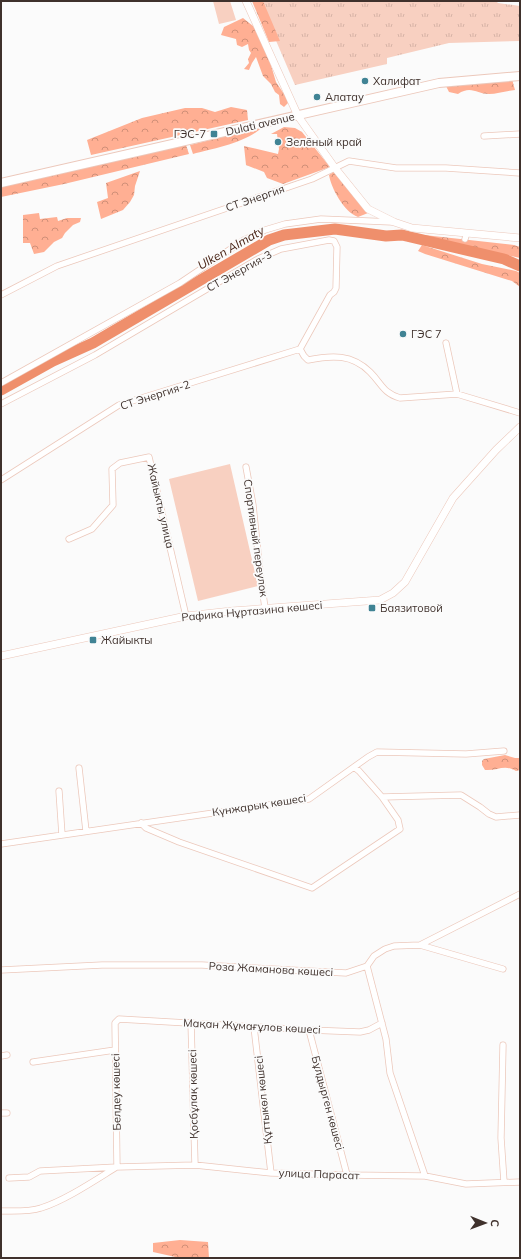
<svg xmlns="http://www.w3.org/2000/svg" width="521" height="1259" font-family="Mulish,sans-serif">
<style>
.grass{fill:url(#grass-tufts)}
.forest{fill:url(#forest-crowns)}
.pitch{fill:#f8d0c1}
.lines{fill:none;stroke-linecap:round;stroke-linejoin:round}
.river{stroke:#ef8f6c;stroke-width:11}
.minor-casing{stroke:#ecc8bb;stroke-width:7}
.tertiary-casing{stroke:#ecc8bb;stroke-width:8}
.secondary-casing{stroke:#ecc8bb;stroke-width:10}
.minor{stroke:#fff;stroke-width:5.5}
.tertiary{stroke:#fff;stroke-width:7}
.secondary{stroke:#fff;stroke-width:8}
.poi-dot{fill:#408394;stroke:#fbfbfb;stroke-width:1.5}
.labels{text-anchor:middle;stroke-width:3.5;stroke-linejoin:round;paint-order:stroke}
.poi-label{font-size:11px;fill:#3f312c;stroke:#fbfbfb;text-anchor:start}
.street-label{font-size:11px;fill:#3f312c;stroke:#fbfbfb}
.water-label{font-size:12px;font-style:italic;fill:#431d0f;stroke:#fbfbfb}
</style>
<defs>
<pattern id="grass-tufts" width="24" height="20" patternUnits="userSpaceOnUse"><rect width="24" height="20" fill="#f8d0c1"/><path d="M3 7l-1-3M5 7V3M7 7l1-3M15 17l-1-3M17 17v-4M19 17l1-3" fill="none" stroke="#d6b3a6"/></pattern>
<pattern id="forest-crowns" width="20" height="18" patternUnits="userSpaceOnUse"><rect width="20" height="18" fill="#ffaf93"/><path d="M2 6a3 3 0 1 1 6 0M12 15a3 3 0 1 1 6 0" fill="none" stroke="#d08f78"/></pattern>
</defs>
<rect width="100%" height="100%" fill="#fbfbfb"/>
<path class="grass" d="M 259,1 L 496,1 L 498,3 L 520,6 L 520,41 L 449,43 L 387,58 L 387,64 L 295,85 Z"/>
<path class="forest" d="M 252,1 L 263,1 L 280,41 L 269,42 Z
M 243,18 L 253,26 L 261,40 L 270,62 L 276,82 L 286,97 L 288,103 L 284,107 L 280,104 L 279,95 L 275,92 L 271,84 L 263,76 L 256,57 L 252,63 L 249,70 L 244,69 L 249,63 L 248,59 L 251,53 L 249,50 L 248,44 L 242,47 L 237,45 L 236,39 L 221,35 L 224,27 Z
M 512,79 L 515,90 C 506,91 497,94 489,94 C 477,94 471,85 458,94 L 449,92 L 446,86 Z
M 231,107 L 247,110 L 248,120 L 91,155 L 87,140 L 142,118 L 185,108 L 202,108 L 215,112 Z
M 262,127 C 249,142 212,149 193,154 L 190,145 Z
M 284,127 L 295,128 L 302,132 L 330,167 L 283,184 L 267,178 L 264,172 L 246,165 L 244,146 L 278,154 L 279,149 L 277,134 L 271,134 Z
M 186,145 L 189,154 L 64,184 L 1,197 L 1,187 Z
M 140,171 L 135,186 L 134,195 L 130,202 L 123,210 L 101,219 L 97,202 L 108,198 L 106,183 Z
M 335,171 L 368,213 L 358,217 C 344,212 331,188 329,175 Z
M 39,213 L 40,219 L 57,217 L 58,221 L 67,218 L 81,218 L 80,222 L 73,225 L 65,233 L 62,238 L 54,242 L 44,252 L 34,254 L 30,243 L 23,243 L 23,215 Z
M 415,234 L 514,245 L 520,247 L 520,258 Z
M 422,245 L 482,264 L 516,271 L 520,273 L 520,287 L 512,281 L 425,254 L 418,251 Z
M 505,755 L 515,758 L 520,758 L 520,770 L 516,771 C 504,764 498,771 485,770 L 482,765 L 482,761 L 484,759 Z
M 180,1240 L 208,1242 L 209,1258 L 180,1258 L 153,1252 L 153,1243 Z"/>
<path class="pitch" d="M 213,1 L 230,1 L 236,20 L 219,24 Z
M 230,464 L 258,586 L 198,601 L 169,479 Z"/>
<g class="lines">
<path class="river" d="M 1,390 L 53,361 L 93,343 L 269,240 L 284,235 L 335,229 L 386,236 L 402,235 L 504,259 L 520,266"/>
<defs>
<path id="minor" d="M 484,136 L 520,134
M 465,239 L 467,233
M 1,295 L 57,266 L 312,179 L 349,161 L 396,168 L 446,168 L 520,173
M 446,343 L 457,394
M 1,383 L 180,283 L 244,240 L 265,230 L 285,224 L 321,219 L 392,222
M 1,404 L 95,355 L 258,259 L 281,249 L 329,240 L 334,241 L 337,247 L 336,288 L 334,292 L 330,295 L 300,349 L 304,356 L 308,360 C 332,355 352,354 370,372 C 382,384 383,393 400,398 L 457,394 L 520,413
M 246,467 L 253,505 L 260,572 L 265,608
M 1,480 L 119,405 L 300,349
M 69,539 L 92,529 L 113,505 L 112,469 L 120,463 L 149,457 L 186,616
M 79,768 L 86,831
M 59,791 L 62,835
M 382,797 L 461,795 L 480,807 L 489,814 L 496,817 L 520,815
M 141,823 L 146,828 L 179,842 L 312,888 L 400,829 L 398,820 L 382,797 L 359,771 L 354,767
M 1,844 L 309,799 L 368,757 L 377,752 L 466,754 L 504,751
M 420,945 L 503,969
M 367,966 L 386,1039 L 390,1073 L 425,1176
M 1,970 L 102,965 L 202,965 L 346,973 L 367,966 L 374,956 L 385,949 L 394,946 L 420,945 L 520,894
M 191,1022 L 195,1165
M 254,1027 L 271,1173
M 309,1030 L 347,1175
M 503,1045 L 501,1138 L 504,1182
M 1,1056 L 7,1055
M 33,1062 L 115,1050
M 1,1113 L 7,1113
M 117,1167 L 115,1023 L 119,1019 L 309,1030 L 360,1032 L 369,1030 L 382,1023
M 9,1178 L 29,1177 L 40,1171 L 117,1167 L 195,1165 L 271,1173 L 347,1175 L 425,1176 L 466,1184 L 520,1182
M 1,1211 C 14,1211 29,1212 41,1208 C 64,1201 94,1181 115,1168"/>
<path id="tertiary" d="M 246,1 L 298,116 L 335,168 L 368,209 L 394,222 L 412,228 L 520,238
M 1,656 L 186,616 L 231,611 L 380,600 L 393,593 L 405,582 L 453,498 L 496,450 L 520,427"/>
<path id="secondary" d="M 1,183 L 439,83 L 520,76"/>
</defs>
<use href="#minor" class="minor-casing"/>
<use href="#tertiary" class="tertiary-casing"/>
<use href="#secondary" class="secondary-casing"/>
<use href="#minor" class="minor"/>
<use href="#tertiary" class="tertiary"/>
<use href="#secondary" class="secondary"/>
</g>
<g class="poi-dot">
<circle cx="365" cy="81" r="4"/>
<circle cx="317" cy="97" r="4"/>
<rect x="210" y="130" width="8" height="8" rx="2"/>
<circle cx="278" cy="142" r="4"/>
<circle cx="403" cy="334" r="4"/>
<rect x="368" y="604" width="8" height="8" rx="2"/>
<rect x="89" y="636" width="8" height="8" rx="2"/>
</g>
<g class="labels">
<g class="poi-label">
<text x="373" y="85">Халифат</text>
<text x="325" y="101">Алатау</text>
<text x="206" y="138" text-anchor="end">ГЭС-7</text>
<text x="286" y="146">Зелёный край</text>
<text x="411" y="338">ГЭС 7</text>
<text x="380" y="612">Баязитовой</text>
<text x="101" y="644">Жайыкты</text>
</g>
<g class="street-label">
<text transform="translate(260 124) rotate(-13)" y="4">Dulati avenue</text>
<text transform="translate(255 198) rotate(-19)" y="4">СТ Энергия</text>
<text transform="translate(239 271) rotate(-29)" y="4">СТ Энергия-3</text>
<text transform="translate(155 395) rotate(-18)" y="4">СТ Энергия-2</text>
<text transform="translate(161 506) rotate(77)" y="4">Жайыкты улица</text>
<text transform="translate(256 538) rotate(82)" y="4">Спортивный переулок</text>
<text transform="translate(252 611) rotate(-5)" y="4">Рафика Нұртазина көшесі</text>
<text transform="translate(259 805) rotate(-9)" y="4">Күнжарық көшесі</text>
<text transform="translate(271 969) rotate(3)" y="4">Роза Жаманова көшесі</text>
<text transform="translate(252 1026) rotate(3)" y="4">Мақан Жұмағұлов көшесі</text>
<text transform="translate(116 1092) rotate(-91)" y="4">Белдеу көшесі</text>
<text transform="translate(193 1094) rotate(-91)" y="4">Қосбұлақ көшесі</text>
<text transform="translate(263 1100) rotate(-96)" y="4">Құттыкөл көшесі</text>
<text transform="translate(328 1103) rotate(75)" y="4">Бұлдырген көшесі</text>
<text transform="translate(319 1174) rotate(2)" y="4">улица Парасат</text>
</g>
<g class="water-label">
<text transform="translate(231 248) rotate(-30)" y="4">Ulken Almaty</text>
</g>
</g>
<rect width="521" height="1259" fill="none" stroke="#3f312c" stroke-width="4"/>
<g transform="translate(485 1223) rotate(91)" stroke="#fbfbfb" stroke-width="3" paint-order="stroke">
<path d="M0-3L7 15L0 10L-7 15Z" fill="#3f312c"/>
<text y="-6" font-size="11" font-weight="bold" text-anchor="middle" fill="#3f312c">С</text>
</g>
</svg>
